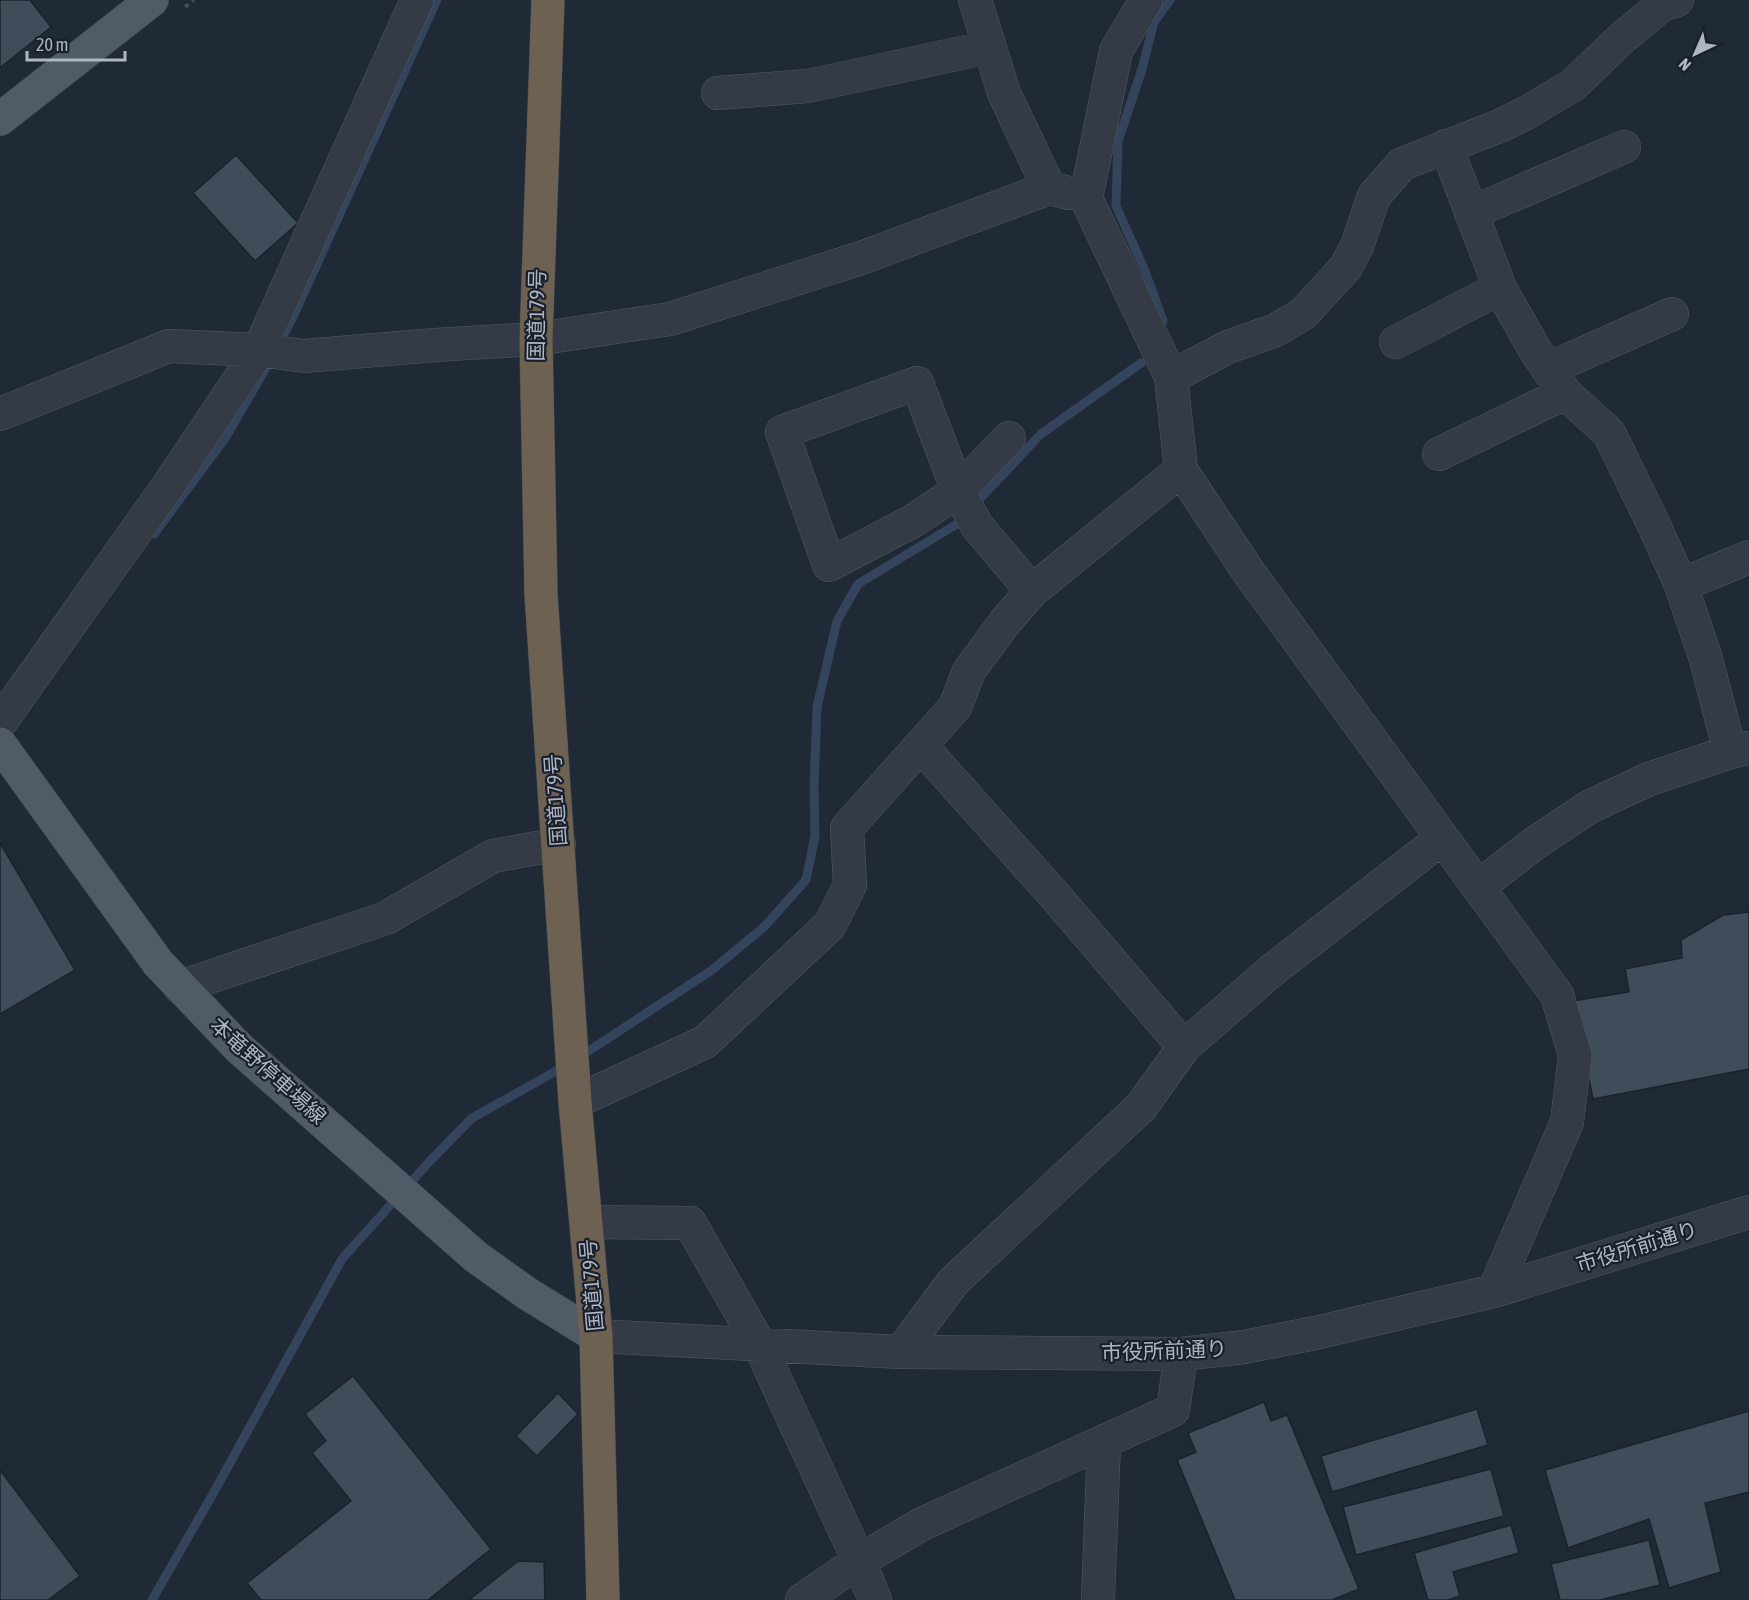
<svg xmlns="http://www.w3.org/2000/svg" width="1749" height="1600" font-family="'Asap Condensed','Noto Sans JP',sans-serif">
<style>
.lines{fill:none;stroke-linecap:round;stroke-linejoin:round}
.stream{stroke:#34445d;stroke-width:9}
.building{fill:#414c5b;stroke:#1b222d;stroke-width:1.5}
.minor-casing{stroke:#515965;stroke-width:34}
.major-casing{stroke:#3d4450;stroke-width:34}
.highway-casing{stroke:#3e4651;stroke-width:34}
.path{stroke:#405255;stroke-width:4;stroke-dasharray:4.5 4.5;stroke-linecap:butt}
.minor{stroke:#343b47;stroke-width:33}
.major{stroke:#515a67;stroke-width:33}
.highway{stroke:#6d6251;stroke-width:33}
.labels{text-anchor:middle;stroke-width:4.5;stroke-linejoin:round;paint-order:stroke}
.street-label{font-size:21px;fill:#aeb6c4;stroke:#19202b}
</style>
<rect width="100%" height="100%" fill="#202936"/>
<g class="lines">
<path class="stream" d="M 1163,321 L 1145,271 L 1116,206 L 1118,141 L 1142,69 L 1154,22 L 1170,0
M 279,344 L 293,317 L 437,0
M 973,506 L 1041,434 L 1141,363
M 154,534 L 226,437 L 271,359
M 578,1058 L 712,970 L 764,927 L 806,880 L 815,836 L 814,786 L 817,707 L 837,621 L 858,584 L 957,524 L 964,516
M 152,1600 L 214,1492 L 342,1259 L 430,1161 L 472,1118 L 567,1065"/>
</g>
<path class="building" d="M 0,0 L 30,0 L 51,27 L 0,68 Z
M 236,155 L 298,223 L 255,261 L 193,193 Z
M 0,843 L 75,970 L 0,1014 Z
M 1749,912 L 1749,1069 L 1593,1099 L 1573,1001 L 1629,992 L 1625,969 L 1682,958 L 1681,940 L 1723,915 Z
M 353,1376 L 491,1549 L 428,1600 L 261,1600 L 247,1583 L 351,1501 L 312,1453 L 326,1441 L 305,1414 Z
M 558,1393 L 578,1414 L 537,1456 L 516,1436 Z
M 1264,1402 L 1271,1421 L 1287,1415 L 1359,1589 L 1332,1600 L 1235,1600 L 1177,1460 L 1196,1452 L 1188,1433 Z
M 1477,1409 L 1488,1445 L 1332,1492 L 1321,1456 Z
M 1749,1411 L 1749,1492 L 1705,1503 L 1721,1572 L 1669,1588 L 1649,1519 L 1568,1548 L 1545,1470 Z
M 1491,1469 L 1504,1516 L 1356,1555 L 1343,1507 Z
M 0,1470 L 80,1576 L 48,1600 L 0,1600 Z
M 1511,1525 L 1519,1553 L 1453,1572 L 1460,1596 L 1448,1600 L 1428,1600 L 1414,1553 Z
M 1649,1540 L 1660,1585 L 1600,1600 L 1560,1600 L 1551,1564 Z
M 518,1561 L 544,1562 L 545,1600 L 469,1600 Z"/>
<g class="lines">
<defs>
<path id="minor" d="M 975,0 L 1004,93 L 1049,188 L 1069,193
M 1146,0 L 1116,51 L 1086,198 L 1171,377 L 1181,470 L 1250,574 L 1557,995 L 1575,1055 L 1567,1122 L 1494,1291
M 718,93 L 808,86 L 989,47
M 1446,146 L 1500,288 L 1535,350 L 1565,393 L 1609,433 L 1652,521 L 1681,585 L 1706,659 L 1730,752
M 1471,213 L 1624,147
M 1396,342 L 1500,288
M 1548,369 L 1672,314
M 1171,377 L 1228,347 L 1276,330 L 1303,314 L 1346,267 L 1357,246 L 1374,196 L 1402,164 L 1502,125 L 1526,113 L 1573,85 L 1621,39 L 1662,5 L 1677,0
M 0,414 L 169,346 L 259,350 L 304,356 L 435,345 L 536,339 L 670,319 L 861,258 L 1049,188
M 1009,438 L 958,491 L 913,521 L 829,565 L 782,432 L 917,383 L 958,491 L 977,526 L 1032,591
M 1439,454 L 1565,393
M 1681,585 L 1749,557
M 0,723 L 168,486 L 259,350 L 417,0
M 921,746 L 1056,897 L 1184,1047
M 1478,887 L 1535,843 L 1589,807 L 1649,779 L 1730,752 L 1749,748
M 180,987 L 386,918 L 493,856 L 559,844
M 575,1102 L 705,1042 L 830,925 L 850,885 L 847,828 L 955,707 L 969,671 L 1005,622 L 1032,591 L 1181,470
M 586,1222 L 690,1223 L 759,1344 L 859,1561 L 875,1600
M 596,1336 L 901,1352 L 1181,1354 L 1244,1347 L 1315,1333 L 1494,1291 L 1749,1212
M 901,1352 L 953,1282 L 1141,1107 L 1184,1047 L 1271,971 L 1441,839
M 802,1600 L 859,1561 L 922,1524 L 1173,1410 L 1181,1354
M 1098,1600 L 1104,1441"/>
<path id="major" d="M 0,119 L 152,0
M 0,744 L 158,963 L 239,1048 L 476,1257 L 528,1294 L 596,1336"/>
<path id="highway" d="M 548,0 L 536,339 L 541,594 L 575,1102 L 596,1336 L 603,1600"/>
</defs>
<use href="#minor" class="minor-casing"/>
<use href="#major" class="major-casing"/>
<use href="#highway" class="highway-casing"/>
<path class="path" d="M 185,7 L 194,0"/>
<use href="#minor" class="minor"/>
<use href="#major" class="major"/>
<use href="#highway" class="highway"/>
</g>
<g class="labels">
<g class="street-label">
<text transform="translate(537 315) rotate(-89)" y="7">国道179号</text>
<text transform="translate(556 800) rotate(-94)" y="7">国道179号</text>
<text transform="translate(268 1071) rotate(42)" y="7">本竜野停車場線</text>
<text transform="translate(1637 1247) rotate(-17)" y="7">市役所前通り</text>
<text transform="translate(592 1285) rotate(-95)" y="7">国道179号</text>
<text transform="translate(1164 1351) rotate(-2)" y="7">市役所前通り</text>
</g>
</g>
<g transform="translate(1695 54) rotate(224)" stroke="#19202b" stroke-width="4.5" paint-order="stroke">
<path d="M0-4.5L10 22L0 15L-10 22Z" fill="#aeb6c4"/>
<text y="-9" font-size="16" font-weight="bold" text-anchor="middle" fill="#aeb6c4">N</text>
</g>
<path d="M27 51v9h98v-9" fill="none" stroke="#aeb6c4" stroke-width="3"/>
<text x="36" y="51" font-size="18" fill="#aeb6c4" stroke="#19202b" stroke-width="4.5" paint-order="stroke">20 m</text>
</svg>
